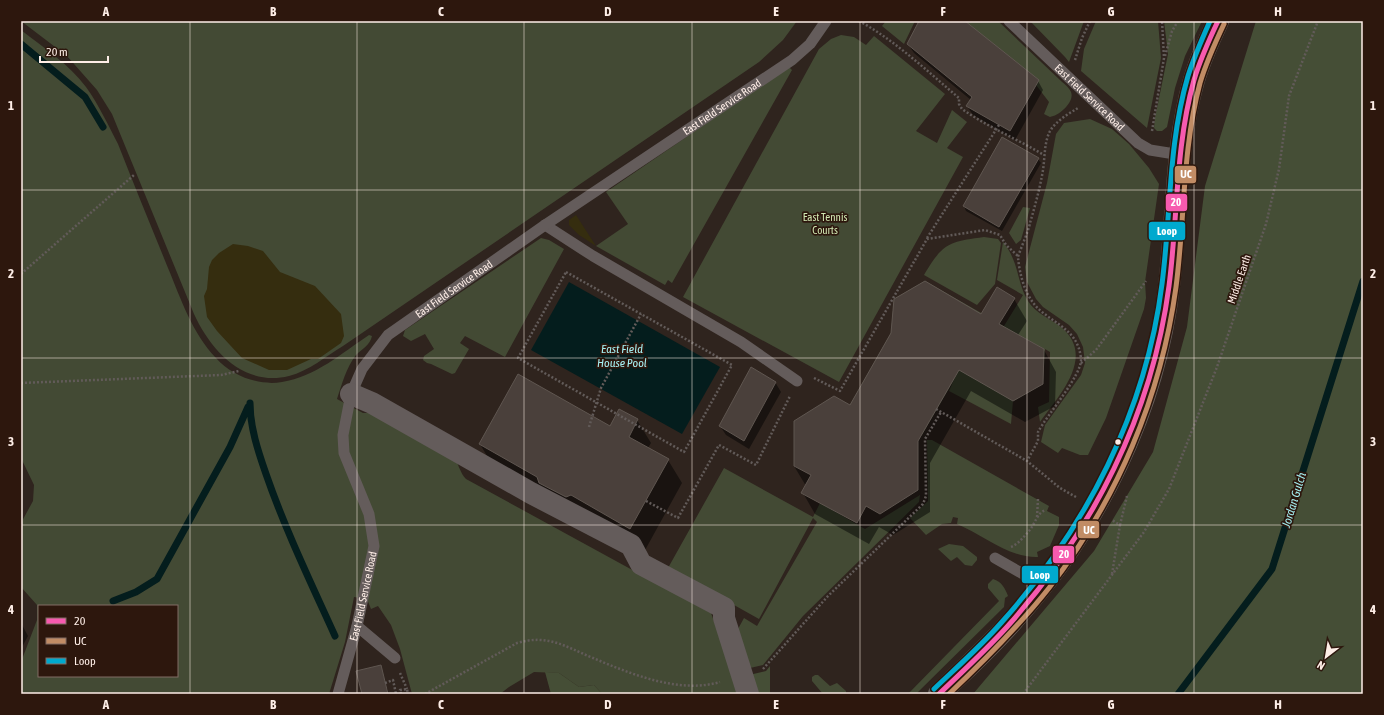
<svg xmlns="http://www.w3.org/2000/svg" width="1384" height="715" font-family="'Asap Condensed',sans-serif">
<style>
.green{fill:#434a34;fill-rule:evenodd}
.forest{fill:#454e36}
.sand{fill:#352d0f}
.water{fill:#041d1d}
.shadow{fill:#0007}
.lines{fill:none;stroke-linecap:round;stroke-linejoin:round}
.stream{stroke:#041d1d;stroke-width:7}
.building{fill:#4a403b;stroke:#5f5650}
.path{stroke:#625b59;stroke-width:2.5;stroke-dasharray:2 2;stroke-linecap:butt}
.service{stroke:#645c5b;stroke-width:11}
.minor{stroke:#645c5b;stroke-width:22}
.secondary{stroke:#67605d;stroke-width:22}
.bus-1-casing{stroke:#2d170d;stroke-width:8}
.bus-2-casing{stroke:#2d170d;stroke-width:8}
.bus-3-casing{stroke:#2d170d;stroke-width:8}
.bus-1{stroke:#f75aaf;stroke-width:5}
.bus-2{stroke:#c18c65;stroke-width:5}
.bus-3{stroke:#00a9ce;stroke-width:5}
.grid{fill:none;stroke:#feeee7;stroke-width:1;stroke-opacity:0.55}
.bus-dot{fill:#feeee7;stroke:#2d170d;stroke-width:1.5}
.labels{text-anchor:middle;stroke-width:3.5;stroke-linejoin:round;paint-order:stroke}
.street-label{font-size:11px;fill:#feeee7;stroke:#2d170d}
.park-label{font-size:11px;fill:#d1e7b2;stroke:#2d170d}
.water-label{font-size:12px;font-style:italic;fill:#a5f0f3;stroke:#2d170d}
.line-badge{stroke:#2d170d;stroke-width:1.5}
.badge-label{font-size:11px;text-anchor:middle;font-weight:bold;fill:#fff}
.neatline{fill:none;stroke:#feeee7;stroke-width:1.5}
.grid-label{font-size:13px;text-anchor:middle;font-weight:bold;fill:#feeee7}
</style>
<rect width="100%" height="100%" fill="#2f241e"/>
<path class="green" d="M 21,21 L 797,21 L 783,40 L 759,62 L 343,346 C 326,356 309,371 289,376 C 244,387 211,351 194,314 L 112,114 L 97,90 L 67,56 Z
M 886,21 L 915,21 L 904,44 L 882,26 Z
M 965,21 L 998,21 L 1060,80 C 1063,83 1069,87 1071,92 C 1075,102 1059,116 1050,117 L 1044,114 L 1049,102 L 1036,85 Z
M 1030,21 L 1084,21 L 1069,62 L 1065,57 Z
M 1096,21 L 1158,21 L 1161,58 L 1147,128 L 1081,71 L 1084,49 Z
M 21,30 C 44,48 69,64 86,87 C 99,105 108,125 118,144 C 134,185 151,226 168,268 C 181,299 192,333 216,358 C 232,376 259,386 282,382 C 315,377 342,353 369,335 L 372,336 C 370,345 362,349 356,355 C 346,368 342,384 337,399 L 363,413 L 371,413 L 455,459 C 459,465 460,473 466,479 L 711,613 L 740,694 L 602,694 L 594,685 L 579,687 L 559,673 L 534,672 L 509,687 L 500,694 L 412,694 L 400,649 L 391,625 L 378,606 L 371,609 L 367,599 L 354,597 L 345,642 L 329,694 L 21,694 L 21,662 L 37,620 L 37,605 L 21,587 L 21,523 L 33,501 L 34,485 L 21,458 ZM 39,606 L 177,606 L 177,676 L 39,676 Z
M 841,35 L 854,37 L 866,45 L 874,36 L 945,94 L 916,131 L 937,143 L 952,110 L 967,122 L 947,148 L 963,157 L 839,382 L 683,297 L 819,49 L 831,39 Z
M 789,67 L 792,70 L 672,283 L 668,280 L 665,285 L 596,246 L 628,224 L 606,192 Z
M 1090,119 L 1112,129 L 1129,144 L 1149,168 L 1159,184 L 1145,282 L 1146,298 L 1144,309 L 1106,418 L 1088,455 L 1080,455 L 1062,448 L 1058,453 L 1041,442 L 1045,425 L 1081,375 L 1085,363 L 1083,347 L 1077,334 L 1069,325 L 1043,307 L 1036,299 L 1027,282 L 1025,267 L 1047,183 L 1056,134 L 1064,123 Z
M 1023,207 L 1030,208 L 1021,240 L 1016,244 L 1009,233 Z
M 984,237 L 998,239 L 1001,243 L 995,284 L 977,305 L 924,275 C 943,243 948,242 984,237 Z
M 541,238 L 549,240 L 564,249 L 505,357 L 465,336 L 460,343 L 469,349 L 455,373 L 452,374 L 431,364 L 427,363 L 423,360 L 424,356 L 434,349 L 425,334 L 411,341 L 403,336 L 405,330 Z
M 1003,242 C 1020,263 1016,281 1028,301 C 1035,313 1051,319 1061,327 C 1097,357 1058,396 1040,422 L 1038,407 L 1049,402 L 1050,352 L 1045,349 L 1043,384 L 1013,401 L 1011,424 L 949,391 L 954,380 L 922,435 L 850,405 L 891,333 L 894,299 L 925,281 L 1004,326 L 1023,295 L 997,280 Z
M 927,440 L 932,440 L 1049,506 L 1047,511 L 1059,517 L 1059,525 L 1050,546 L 1037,552 L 1038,557 C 1009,558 983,535 957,524 L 958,518 L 953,517 L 951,523 L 942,524 L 926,535 L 910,518 L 928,501 Z
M 724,468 L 813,517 L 820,503 L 865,529 L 920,495 L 919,502 L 803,616 L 763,665 L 750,668 L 738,629 L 744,618 L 757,626 L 817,522 L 813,518 L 759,619 L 668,568 Z
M 949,544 L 963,546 L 977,557 L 977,560 L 972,566 L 965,565 L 957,557 L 951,561 L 938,549 Z
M 993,579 C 1002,582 1005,588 1008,596 L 1005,598 L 1004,607 L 916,694 L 908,694 L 999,601 L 988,588 L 988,584 Z
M 815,675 L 818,675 L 830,686 L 837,683 L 846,691 L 846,694 L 823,694 L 812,681 L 812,677 Z"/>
<path class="forest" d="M 1164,21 L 1202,21 L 1185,56 L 1175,88 L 1167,127 L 1162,131 L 1157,131 L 1154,128 L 1155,118 L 1168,54 Z
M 1256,21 L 1363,21 L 1363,694 L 973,694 L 1094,551 L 1153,452 L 1187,327 L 1205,186 Z
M 770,666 L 770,694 L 755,694 L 749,675 L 766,671 Z
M 545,672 L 559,673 L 579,687 L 594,685 L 602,694 L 551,694 Z"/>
<path class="sand" d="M 576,215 L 596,246 L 579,235 L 569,225 L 569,220 Z
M 233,244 L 248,246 L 263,251 L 280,272 L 315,286 L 341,314 L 344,336 L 341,343 L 318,359 L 311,359 L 287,370 L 269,370 L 242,358 L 217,331 L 207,317 L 204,296 L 207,289 L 209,267 L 212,260 L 219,253 Z"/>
<path class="water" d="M 569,282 L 720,367 L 682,434 L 531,350 Z"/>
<path class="shadow" d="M 921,21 L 963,21 L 1038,81 L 1043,90 L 1015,140 L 973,115 L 967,106 L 971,100 L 914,53 L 908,44 Z
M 1038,159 L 1041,163 L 1002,231 L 966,211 L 964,206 Z
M 1014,299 L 1027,321 L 1018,335 L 1044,350 L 1056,372 L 1055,406 L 1025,422 L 971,391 L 930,463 L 930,512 L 893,535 L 879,527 L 869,544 L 815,514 L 803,493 L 806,486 L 794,466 L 851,406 L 982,315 Z
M 775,382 L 781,392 L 749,449 L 726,435 L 720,426 Z
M 637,420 L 651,443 L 648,448 L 668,460 L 682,483 L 644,552 L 494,468 L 480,444 L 610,427 Z
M 21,623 L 28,636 L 21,649 Z
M 380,666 L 389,694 L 363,694 Z"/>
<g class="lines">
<path class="stream" d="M 21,44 L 85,97 L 103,127
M 250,403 C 250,427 258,451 266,474 C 285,529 311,583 335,636
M 113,601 L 136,592 L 157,579 L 230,447 L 248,407
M 1178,694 L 1272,569 L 1363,281"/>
</g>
<path class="building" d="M 919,21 L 965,21 L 1039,80 L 1010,131 L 966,106 L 972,97 L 907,44 Z
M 1002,137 L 1039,158 L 999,227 L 963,206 Z
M 925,281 L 981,314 L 997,287 L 1015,298 L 999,324 L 1044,349 L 1043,384 L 1013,401 L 959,370 L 918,441 L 918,490 L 880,514 L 866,506 L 857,523 L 801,493 L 811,475 L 794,466 L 794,421 L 834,396 L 850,405 L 891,333 L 894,299 Z
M 751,367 L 776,382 L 744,441 L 719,426 Z
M 518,374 L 610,426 L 619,409 L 638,419 L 629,437 L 669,459 L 630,529 L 571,495 L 566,497 L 539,483 L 537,477 L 479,444 Z
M 381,665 L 388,694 L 362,694 L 356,671 Z"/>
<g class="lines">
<path class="path" d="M 859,21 C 896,41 927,71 959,98 L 959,104 L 962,109 C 988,127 1017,139 1044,155
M 1165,56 L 1172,31 L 1178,21
M 1075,60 L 1082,38 L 1090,21
M 1152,131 L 1164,58 L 1162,21
M 927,238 L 999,125
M 566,272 L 732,365 L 684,452 L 518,358 Z
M 21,274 L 134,175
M 1081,363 L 1096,350 L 1146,281
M 814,378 L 840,391 L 927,239 L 985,230 L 1000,235 L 1006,245 L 1018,256
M 21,383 L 221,375 L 239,371
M 936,409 L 1027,461
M 589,427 L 601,388 L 641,314
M 1076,497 L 1060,488 L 1027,461 L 1038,441 L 1038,432 C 1047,415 1082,375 1081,359 C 1078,324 1044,323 1030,298 C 1023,287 1019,270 1018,257 C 1018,255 1029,230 1030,223 C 1035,206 1040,188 1043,170 C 1045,157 1044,143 1050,131 C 1056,121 1068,114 1078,108
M 646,501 L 678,518 L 719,445 L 756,465 L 790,396
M 1037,517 L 1038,499
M 1120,525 L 1127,496
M 1011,547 C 1018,544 1023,538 1028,532 C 1035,525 1037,512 1046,510
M 1112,574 L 1120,525 L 1112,520
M 763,669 L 828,596 L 923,504 L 926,496 L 925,439 L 941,412
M 400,673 L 407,689
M 385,683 L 393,680 L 396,694
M 401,694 L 400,690 L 407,689 L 408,694
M 425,694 L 517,643 C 548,634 564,646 593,658 C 631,674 679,694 720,682
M 1023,694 L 1144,532 L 1169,489 L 1217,367 L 1266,224 L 1279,169 L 1289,96 L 1318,21"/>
<g class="service">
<path id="s1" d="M 1009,21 L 1138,143 L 1150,150 L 1181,155"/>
<path d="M 545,225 L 593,256 L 741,342 L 797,381"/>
<path d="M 995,558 L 1023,574 L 1041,587"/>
<path d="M 357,626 L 395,658"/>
<path id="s2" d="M 338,694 L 357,626 L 374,546 L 369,514 L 344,453 L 343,435 L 351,394 L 362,369 L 388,335 L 545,225 L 792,60 L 810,44 L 826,21"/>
</g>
<path class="minor" d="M 351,394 L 372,403 L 531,493 L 631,545 L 641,564 L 724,608 L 724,618 L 748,694"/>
<path class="secondary" d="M 939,694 C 964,670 991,646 1014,619 C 1096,528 1155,409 1169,286 C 1177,219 1175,145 1194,80 C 1200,60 1209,40 1218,21"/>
<defs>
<path id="bus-1" d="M 939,694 C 962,672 985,651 1006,628 C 1093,531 1152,415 1169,286 C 1178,217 1175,148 1194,80 C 1200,60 1209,40 1218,21"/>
<path id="bus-2" d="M 949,694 C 985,660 1019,626 1049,588 C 1117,500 1161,397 1176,287 C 1185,219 1182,150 1200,83 C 1206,63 1215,43 1224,24"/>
<path id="bus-3" d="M 934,689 C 957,667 980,647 1001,623 C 1086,528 1146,412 1162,284 C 1171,215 1168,144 1188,76 C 1194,57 1202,39 1210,21"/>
</defs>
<use href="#bus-1" class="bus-1-casing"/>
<use href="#bus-2" class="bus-2-casing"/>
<use href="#bus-3" class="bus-3-casing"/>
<use href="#bus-1" class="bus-1"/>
<use href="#bus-2" class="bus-2"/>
<use href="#bus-3" class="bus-3"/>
</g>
<path class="grid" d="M 190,21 L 190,694M 357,21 L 357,694M 524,21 L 524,694M 692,21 L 692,694M 860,21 L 860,694M 1027,21 L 1027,694M 1194,21 L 1194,694M 21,190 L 1363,190M 21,358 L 1363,358M 21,525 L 1363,525"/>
<circle class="bus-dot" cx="1118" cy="442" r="3.5"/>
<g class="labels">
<g class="street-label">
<text dy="4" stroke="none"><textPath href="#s1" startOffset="111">East Field Service Road</textPath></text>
<text dy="4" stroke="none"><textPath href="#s2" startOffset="785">East Field Service Road</textPath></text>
<text transform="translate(1239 279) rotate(-71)" y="4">Middle Earth</text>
<text dy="4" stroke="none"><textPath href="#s2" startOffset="461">East Field Service Road</textPath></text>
<text dy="4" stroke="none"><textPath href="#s2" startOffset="101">East Field Service Road</textPath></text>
</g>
<g class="park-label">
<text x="825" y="221">East Tennis<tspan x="825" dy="13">Courts</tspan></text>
</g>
<g class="water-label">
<text x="622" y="353">East Field<tspan x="622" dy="14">House Pool</tspan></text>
<text transform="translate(1294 500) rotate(-73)" y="4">Jordan Gulch</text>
</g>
</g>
<g class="line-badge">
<rect x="1174" y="165" width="23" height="19" rx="4" fill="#c18c65"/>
<rect x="1165" y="193" width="23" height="19" rx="4" fill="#f75aaf"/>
<rect x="1148" y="221" width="38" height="20" rx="4" fill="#00a9ce"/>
<rect x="1077" y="520" width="23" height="19" rx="4" fill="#c18c65"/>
<rect x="1052" y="545" width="23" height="19" rx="4" fill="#f75aaf"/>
<rect x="1021" y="565" width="38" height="19" rx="4" fill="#00a9ce"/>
</g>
<g class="badge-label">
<text x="1186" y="178">UC</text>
<text x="1176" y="206">20</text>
<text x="1167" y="235">Loop</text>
<text x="1089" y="534">UC</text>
<text x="1064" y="558">20</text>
<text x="1040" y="579">Loop</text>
</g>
<rect width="1384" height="715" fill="none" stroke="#2d170d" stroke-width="44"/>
<rect x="38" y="605" width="140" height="72" fill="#2d170d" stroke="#816d64"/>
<rect x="46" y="618" width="20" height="6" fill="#f75aaf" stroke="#816d64"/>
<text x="74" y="625" font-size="12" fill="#feeee7">20</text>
<rect x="46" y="638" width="20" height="6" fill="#c18c65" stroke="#816d64"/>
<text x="74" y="645" font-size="12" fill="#feeee7">UC</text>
<rect x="46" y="658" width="20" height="6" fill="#00a9ce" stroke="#816d64"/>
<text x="74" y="665" font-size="12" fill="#feeee7">Loop</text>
<g transform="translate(1326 657) rotate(211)" stroke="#2d170d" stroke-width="3" paint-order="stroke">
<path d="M0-3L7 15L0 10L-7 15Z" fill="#feeee7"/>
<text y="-6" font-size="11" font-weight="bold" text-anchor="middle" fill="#feeee7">N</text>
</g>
<path d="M40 56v6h68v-6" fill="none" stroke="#feeee7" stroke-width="2"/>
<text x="46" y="56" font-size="12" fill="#feeee7" stroke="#2d170d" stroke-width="3" paint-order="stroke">20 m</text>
<rect x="22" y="22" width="1340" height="671" class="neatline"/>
<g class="grid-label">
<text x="106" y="16">A</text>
<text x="273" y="16">B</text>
<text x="441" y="16">C</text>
<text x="608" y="16">D</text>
<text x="776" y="16">E</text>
<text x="943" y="16">F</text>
<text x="1111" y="16">G</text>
<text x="1278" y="16">H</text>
<text x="11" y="110">1</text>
<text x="1373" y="110">1</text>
<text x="11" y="278">2</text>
<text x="1373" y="278">2</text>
<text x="11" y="446">3</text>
<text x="1373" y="446">3</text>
<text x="11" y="614">4</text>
<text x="1373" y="614">4</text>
<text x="106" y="709">A</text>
<text x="273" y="709">B</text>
<text x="441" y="709">C</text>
<text x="608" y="709">D</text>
<text x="776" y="709">E</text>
<text x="943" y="709">F</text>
<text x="1111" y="709">G</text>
<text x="1278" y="709">H</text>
</g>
</svg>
